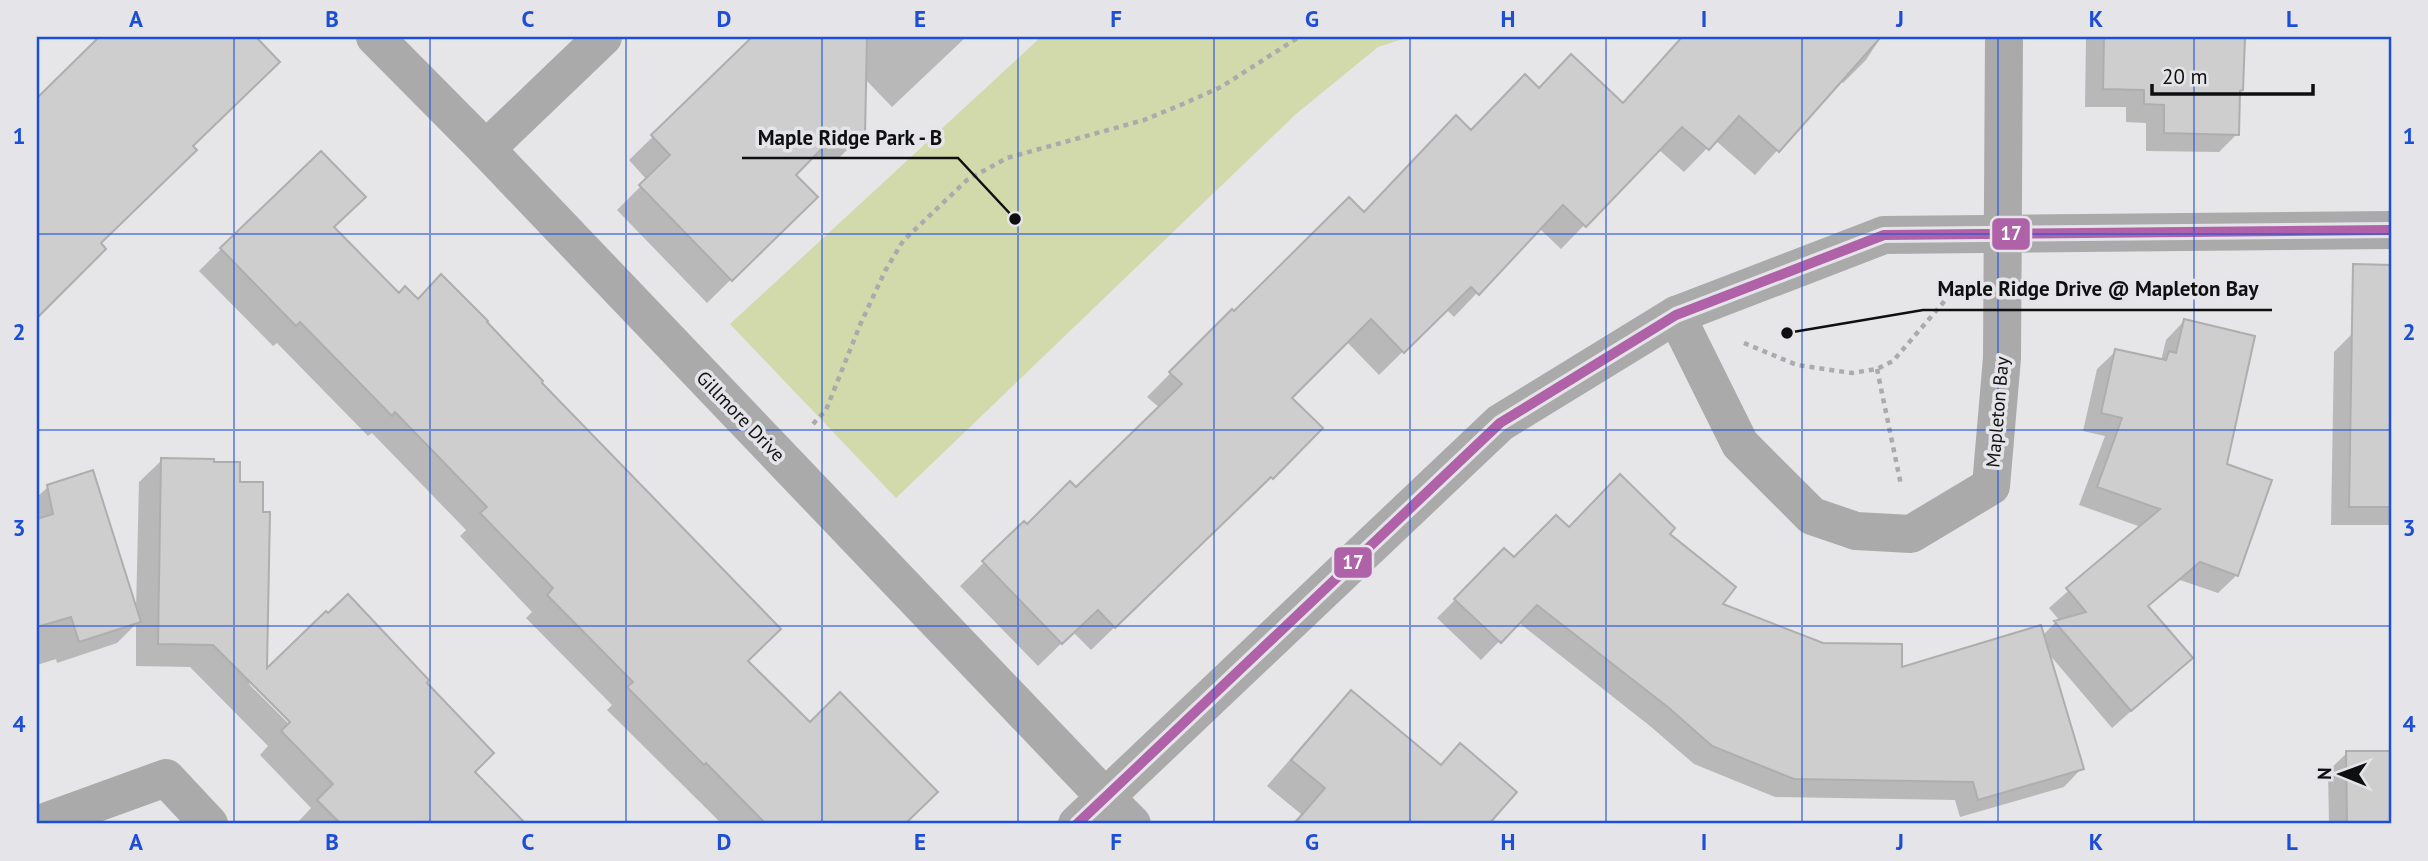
<svg xmlns="http://www.w3.org/2000/svg" width="2428" height="861" font-family="'PT Sans',sans-serif">
<style>
.green{fill:#d2d9ab}
.shadow{fill:#0003;fill-rule:evenodd}
.building{fill:#cececf;stroke:#aeaeaf;stroke-width:2}
.lines{fill:none;stroke-linecap:round;stroke-linejoin:round}
.path{stroke:#abaaac;stroke-width:4.5;stroke-dasharray:5 5;stroke-linecap:butt}
.minor{stroke:#aaa;stroke-width:38}
.tertiary{stroke:#aaa;stroke-width:38}
.bus-1-casing{stroke:#e5e5e9;stroke-width:16}
.bus-1{stroke:#af62a8;stroke-width:10}
.grid{fill:none;stroke:#1d4ed8;stroke-width:2;stroke-opacity:0.55}
.labels{text-anchor:middle;stroke-width:7;stroke-linejoin:round;paint-order:stroke}
.street-label{font-size:19px;fill:#0e0f10;stroke:#e5e5e9}
.leader{fill:none;stroke:#0e0f10;stroke-width:2.5}
.callout-dot{fill:#0e0f10;stroke:#e5e5e9;stroke-width:2.5}
.callout-label{font-size:21px;text-anchor:middle;font-weight:bold;fill:#0e0f10;stroke:#e5e5e9;stroke-width:7;stroke-linejoin:round;paint-order:stroke}
.line-badge{stroke:#e5e5e9;stroke-width:2.5}
.badge-label{font-size:19px;text-anchor:middle;font-weight:bold;fill:#fff}
.neatline{fill:none;stroke:#1d4ed8;stroke-width:2.5}
.grid-label{font-size:23px;text-anchor:middle;font-weight:bold;fill:#1d4ed8}
</style>
<rect width="100%" height="100%" fill="#e6e6e8"/>
<path class="green" d="M 1041,37 L 1409,37 L 1378,47 L 1296,114 L 896,498 L 730,324 Z"/>
<path class="shadow" d="M 103,37 L 254,37 L 278,62 L 191,146 L 99,243 L 104,249 L 37,315 L 37,143 L 44,136 L 37,129 L 37,101 Z
M 755,37 L 789,37 L 801,50 L 815,37 L 966,37 L 892,107 L 865,79 L 864,133 L 840,157 L 812,157 L 794,175 L 815,197 L 707,303 L 617,210 L 647,180 L 629,160 Z
M 1682,37 L 1881,37 L 1866,60 L 1843,83 L 1840,81 L 1755,175 L 1715,140 L 1684,172 L 1658,149 L 1561,249 L 1539,228 L 1454,317 L 1446,309 L 1379,375 L 1346,341 L 1289,398 L 1320,428 L 1248,501 L 1246,500 L 1091,650 L 1073,632 L 1038,666 L 960,586 L 1024,523 L 1027,526 L 1076,489 L 1160,408 L 1147,397 L 1232,311 L 1234,313 L 1471,132 L 1538,89 L 1622,105 Z
M 2086,37 L 2243,37 L 2241,89 L 2238,93 L 2237,134 L 2219,152 L 2146,151 L 2146,123 L 2126,122 L 2126,107 L 2085,107 Z
M 332,228 L 399,295 L 418,301 L 539,383 L 746,661 L 810,724 L 935,792 L 903,824 L 722,824 L 607,710 L 612,705 L 526,618 L 532,612 L 460,536 L 466,530 L 372,433 L 368,436 L 277,343 L 273,346 L 199,271 L 221,249 Z
M 2184,321 L 2225,465 L 2237,575 L 2218,593 L 2180,580 L 2147,607 L 2191,658 L 2112,728 L 2048,653 L 2082,768 L 2064,787 L 1960,817 L 1955,800 L 1775,797 L 1694,764 L 1650,726 L 1518,622 L 1481,660 L 1437,618 L 1504,550 L 1514,560 L 1569,529 L 1667,534 L 1720,604 L 1823,644 L 1900,669 L 2043,635 L 2055,623 L 2060,621 L 2049,608 L 2141,527 L 2079,505 L 2105,436 L 2083,431 L 2097,369 L 2116,351 L 2161,361 L 2166,340 Z
M 2352,334 L 2391,334 L 2391,525 L 2331,525 L 2334,352 Z
M 162,460 L 238,483 L 265,672 L 424,683 L 473,772 L 522,824 L 296,824 L 311,808 L 260,755 L 268,746 L 190,667 L 136,666 L 136,624 L 117,643 L 57,663 L 56,659 L 37,665 L 37,497 L 48,487 L 136,611 L 139,482 ZM 252,681 L 297,727 L 295,730 L 249,684 Z
M 1352,692 L 1439,766 L 1460,745 L 1514,792 L 1487,824 L 1292,824 L 1301,814 L 1267,786 L 1327,717 Z
M 2347,753 L 2391,753 L 2391,824 L 2329,824 L 2328,771 Z"/>
<path class="building" d="M 99,37 L 256,37 L 280,62 L 193,146 L 197,150 L 101,243 L 106,249 L 37,318 L 37,98 Z
M 752,37 L 867,37 L 865,134 L 836,134 L 796,175 L 818,197 L 732,281 L 639,185 L 670,155 L 651,135 Z
M 1682,37 L 1881,37 L 1779,152 L 1739,116 L 1709,150 L 1682,127 L 1586,227 L 1563,205 L 1479,295 L 1471,287 L 1404,353 L 1371,319 L 1292,398 L 1323,428 L 1273,479 L 1271,477 L 1115,628 L 1098,610 L 1062,644 L 982,561 L 1024,521 L 1027,524 L 1070,481 L 1076,487 L 1182,384 L 1169,372 L 1232,309 L 1234,311 L 1349,197 L 1364,212 L 1456,115 L 1471,130 L 1525,74 L 1539,88 L 1571,54 L 1623,103 Z
M 2104,37 L 2245,37 L 2243,90 L 2240,91 L 2239,135 L 2164,133 L 2164,105 L 2144,104 L 2144,90 L 2103,89 Z
M 321,151 L 366,197 L 334,227 L 399,293 L 405,286 L 418,299 L 441,274 L 488,321 L 487,322 L 543,381 L 542,383 L 781,629 L 748,661 L 810,722 L 840,692 L 938,792 L 905,824 L 766,824 L 706,763 L 704,765 L 627,687 L 633,682 L 547,595 L 553,588 L 480,513 L 487,507 L 395,412 L 392,416 L 300,322 L 296,326 L 220,248 Z
M 2353,264 L 2391,265 L 2391,507 L 2349,507 Z
M 2184,319 L 2255,336 L 2227,464 L 2272,480 L 2238,576 L 2200,562 L 2148,606 L 2193,658 L 2131,711 L 2054,621 L 2086,612 L 2066,588 L 2160,509 L 2097,487 L 2122,418 L 2101,413 L 2115,349 L 2166,360 L 2169,351 L 2176,353 Z
M 161,458 L 214,459 L 214,462 L 240,462 L 240,482 L 263,482 L 263,512 L 270,512 L 267,668 L 326,611 L 328,613 L 348,594 L 429,680 L 427,683 L 494,753 L 475,772 L 526,824 L 341,824 L 317,800 L 333,784 L 281,731 L 290,722 L 213,645 L 158,644 Z
M 93,470 L 141,622 L 79,642 L 71,617 L 37,627 L 37,519 L 53,514 L 47,485 Z
M 1620,474 L 1675,528 L 1670,534 L 1736,587 L 1723,604 L 1823,643 L 1902,644 L 1902,667 L 2041,625 L 2084,769 L 1978,800 L 1973,782 L 1794,779 L 1712,746 L 1669,708 L 1537,605 L 1501,643 L 1454,599 L 1504,548 L 1514,557 L 1556,515 L 1569,527 Z
M 1351,690 L 1441,765 L 1460,743 L 1517,792 L 1489,824 L 1294,824 L 1325,788 L 1291,760 Z
M 2346,751 L 2391,751 L 2391,822 L 2347,822 Z"/>
<g class="lines">
<path class="path" d="M 1744,343 L 1797,365 L 1852,373 L 1877,369 L 1893,361 L 1954,290
M 1877,369 L 1901,485
M 813,424 L 826,410 L 860,325 L 885,271 L 903,241 L 967,180 L 1007,158 L 1144,120 L 1183,104 L 1221,87 L 1299,37"/>
<path class="minor" d="M 486,149 L 603,37
M 1676,315 L 1740,444 L 1812,516 L 1856,531 L 1911,534 L 1991,486 L 2002,358 L 2004,37
M 1105,797 L 1132,824
M 39,824 L 166,778 L 209,824"/>
<path class="tertiary" d="M 375,37 L 486,149 L 1105,797
M 1077,824 L 1500,423 L 1676,315 L 1884,235 L 2391,230"/>
<defs>
<path id="bus-1" d="M 1077,824 L 1500,423 L 1676,315 L 1884,235 L 2391,230"/>
</defs>
<use href="#bus-1" class="bus-1-casing"/>
<use href="#bus-1" class="bus-1"/>
</g>
<path class="grid" d="M 234,37 L 234,824M 430,37 L 430,824M 626,37 L 626,824M 822,37 L 822,824M 1018,37 L 1018,824M 1214,37 L 1214,824M 1410,37 L 1410,824M 1606,37 L 1606,824M 1802,37 L 1802,824M 1998,37 L 1998,824M 2194,37 L 2194,824M 37,234 L 2391,234M 37,430 L 2391,430M 37,626 L 2391,626"/>
<g class="labels">
<g class="street-label">
<text transform="translate(1997 412) rotate(-85)" y="7">Mapleton Bay</text>
<text transform="translate(741 416) rotate(46)" y="7">Gillmore Drive</text>
</g>
</g>
<path class="leader" d="M1015 219L958 158H742M1787 333L1923 310H2272"/>
<g class="callout-dot">
<circle cx="1015" cy="219" r="7"/>
<circle cx="1787" cy="333" r="7"/>
</g>
<g class="callout-label">
<text x="850" y="145">Maple Ridge Park - B</text>
<text x="2098" y="296">Maple Ridge Drive @ Mapleton Bay</text>
</g>
<g class="line-badge">
<rect x="1991" y="217" width="40" height="34" rx="7" fill="#af62a8"/>
<rect x="1333" y="546" width="40" height="33" rx="7" fill="#af62a8"/>
</g>
<g class="badge-label">
<text x="2011" y="240">17</text>
<text x="1353" y="569">17</text>
</g>
<rect width="2428" height="861" fill="none" stroke="#e5e5e9" stroke-width="77"/>
<g transform="translate(2341 774) rotate(271)" stroke="#e5e5e9" stroke-width="5" paint-order="stroke">
<path d="M0-5L12 26L0 18L-12 26Z" fill="#0e0f10"/>
<text y="-10" font-size="19" font-weight="bold" text-anchor="middle" fill="#0e0f10">N</text>
</g>
<path d="M2152 84v10h161v-10" fill="none" stroke="#0e0f10" stroke-width="3.5"/>
<text x="2162" y="84" font-size="21" fill="#0e0f10" stroke="#e5e5e9" stroke-width="5" paint-order="stroke">20 m</text>
<rect x="38" y="38" width="2352" height="784" class="neatline"/>
<g class="grid-label">
<text x="136" y="27">A</text>
<text x="332" y="27">B</text>
<text x="528" y="27">C</text>
<text x="724" y="27">D</text>
<text x="920" y="27">E</text>
<text x="1116" y="27">F</text>
<text x="1312" y="27">G</text>
<text x="1508" y="27">H</text>
<text x="1704" y="27">I</text>
<text x="1900" y="27">J</text>
<text x="2096" y="27">K</text>
<text x="2292" y="27">L</text>
<text x="19" y="144">1</text>
<text x="2409" y="144">1</text>
<text x="19" y="340">2</text>
<text x="2409" y="340">2</text>
<text x="19" y="536">3</text>
<text x="2409" y="536">3</text>
<text x="19" y="732">4</text>
<text x="2409" y="732">4</text>
<text x="136" y="850">A</text>
<text x="332" y="850">B</text>
<text x="528" y="850">C</text>
<text x="724" y="850">D</text>
<text x="920" y="850">E</text>
<text x="1116" y="850">F</text>
<text x="1312" y="850">G</text>
<text x="1508" y="850">H</text>
<text x="1704" y="850">I</text>
<text x="1900" y="850">J</text>
<text x="2096" y="850">K</text>
<text x="2292" y="850">L</text>
</g>
</svg>
